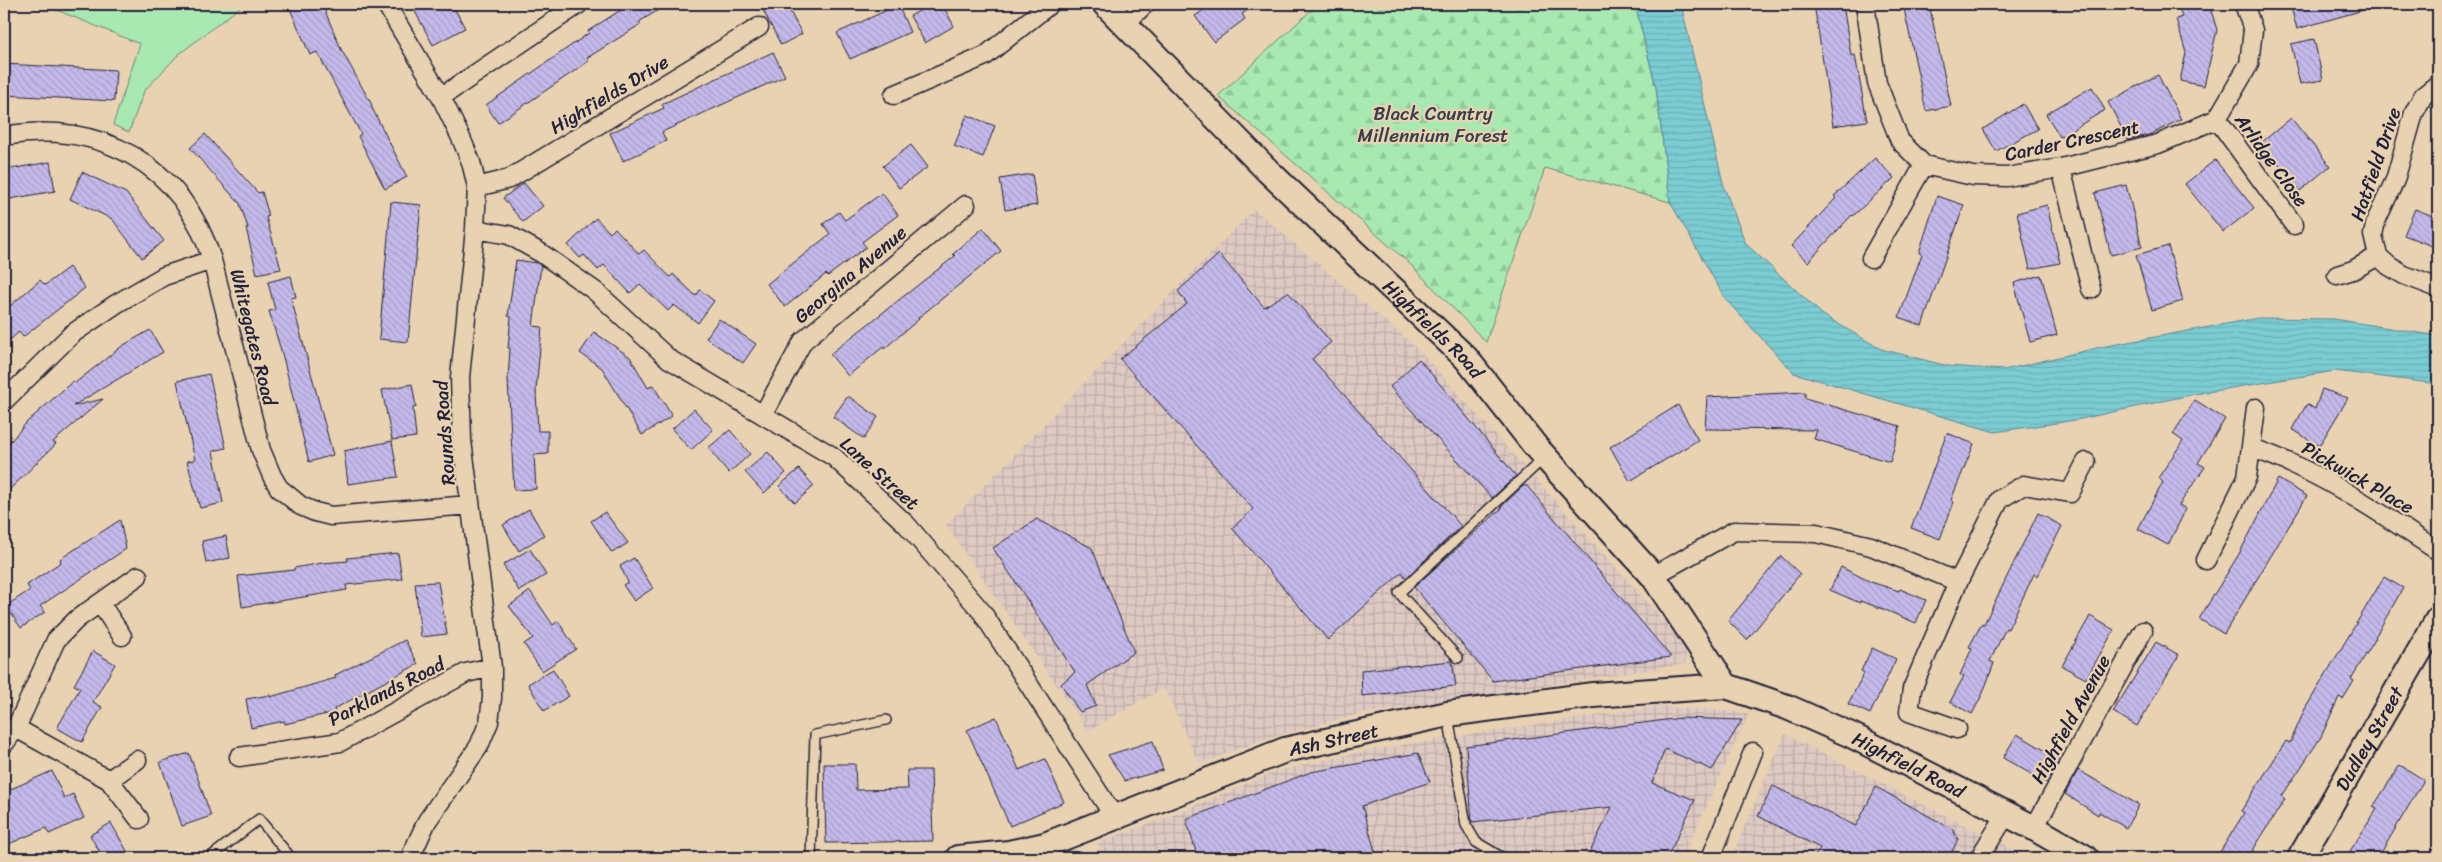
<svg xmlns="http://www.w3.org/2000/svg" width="2442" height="862" font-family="Sriracha,sans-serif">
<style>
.industrial{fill:url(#industrial-grid)}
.grass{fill:#a8e9b2;stroke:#658676}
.forest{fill:url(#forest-firs);stroke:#658676}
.water{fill:url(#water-rules);stroke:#578896}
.building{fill:url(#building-back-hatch);stroke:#22223b}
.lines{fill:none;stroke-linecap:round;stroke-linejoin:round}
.lane-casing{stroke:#22223b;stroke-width:12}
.street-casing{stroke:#22223b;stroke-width:21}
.secondary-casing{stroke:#22223b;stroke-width:28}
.lane{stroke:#e9d2b1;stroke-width:9}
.street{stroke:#e9d2b1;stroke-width:18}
.secondary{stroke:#e9d2b1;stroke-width:24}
.labels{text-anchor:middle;stroke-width:4.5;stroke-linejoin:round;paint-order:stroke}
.street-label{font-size:19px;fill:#22223b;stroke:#e9d2b1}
.park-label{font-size:19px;fill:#36404d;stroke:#e9d2b1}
</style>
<defs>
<pattern id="industrial-grid" width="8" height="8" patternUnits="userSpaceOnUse" patternTransform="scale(1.25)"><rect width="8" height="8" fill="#decac2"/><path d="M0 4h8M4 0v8" fill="none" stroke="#beada8"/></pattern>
<pattern id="forest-firs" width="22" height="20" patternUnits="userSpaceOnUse" patternTransform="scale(1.25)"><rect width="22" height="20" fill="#a8e9b2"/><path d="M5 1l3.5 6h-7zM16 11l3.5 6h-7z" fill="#90c89a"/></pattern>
<pattern id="water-rules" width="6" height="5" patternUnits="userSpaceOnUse" patternTransform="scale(1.25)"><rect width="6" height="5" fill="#7bccd3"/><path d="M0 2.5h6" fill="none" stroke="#6aafb6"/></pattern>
<pattern id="building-back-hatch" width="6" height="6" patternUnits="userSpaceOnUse" patternTransform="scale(1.25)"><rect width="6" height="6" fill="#c4b9ea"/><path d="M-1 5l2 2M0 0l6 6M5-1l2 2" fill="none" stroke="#a89fca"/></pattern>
</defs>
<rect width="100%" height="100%" fill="#e9d2b1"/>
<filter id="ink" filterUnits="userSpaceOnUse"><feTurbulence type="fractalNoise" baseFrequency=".02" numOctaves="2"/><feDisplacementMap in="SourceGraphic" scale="10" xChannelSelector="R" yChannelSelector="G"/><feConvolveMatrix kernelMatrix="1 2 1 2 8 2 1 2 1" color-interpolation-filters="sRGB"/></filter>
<g filter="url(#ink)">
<path class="industrial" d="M 1254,209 L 1418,349 L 1686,645 L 1685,664 L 1356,715 L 1265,739 L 1199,764 L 1164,688 L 1088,731 L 946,525 Z
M 1658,706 L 1749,713 L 1683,858 L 1107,858 L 1097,843 L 1178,813 L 1277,771 L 1370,750 Z
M 1785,734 L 1928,807 L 2031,858 L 1731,858 Z"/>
<path class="grass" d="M 42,4 L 244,4 L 178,55 L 144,91 L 129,132 L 113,125 L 140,44 Z"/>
<path class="forest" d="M 1318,4 L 1635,4 L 1656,87 L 1670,202 L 1545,168 L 1486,342 L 1409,263 L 1218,96 Z"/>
<path class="water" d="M 1635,4 L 1681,4 L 1724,187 L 1746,244 L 1823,315 L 1881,349 L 1948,366 L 2004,370 L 2101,347 L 2258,318 L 2334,319 L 2438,336 L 2438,384 L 2335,371 L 2195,394 L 2076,420 L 1995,432 L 1794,373 L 1726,300 L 1670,202 L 1656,87 Z"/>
<path class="building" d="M 288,4 L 322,4 L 341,49 L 372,105 L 371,106 L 407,177 L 385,189 L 358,136 L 361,134 L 317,52 L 310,55 Z
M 411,4 L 452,4 L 465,28 L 433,45 Z
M 630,4 L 668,4 L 639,22 L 641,24 L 587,58 L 589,61 L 498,123 L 486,105 L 589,33 L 588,31 Z
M 775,4 L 786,4 L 802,34 L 781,45 L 763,10 Z
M 932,4 L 942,4 L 954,26 L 925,43 L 910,16 Z
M 1212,4 L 1257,4 L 1242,14 L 1245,19 L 1214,42 L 1195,16 Z
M 1814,4 L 1843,4 L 1851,56 L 1855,55 L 1867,121 L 1833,126 Z
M 1903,4 L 1929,4 L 1951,106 L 1926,111 Z
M 2178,4 L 2200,4 L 2202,10 L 2210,7 L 2217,30 L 2204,86 L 2180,81 L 2186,53 L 2176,19 L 2182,17 Z
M 2290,4 L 2366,4 L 2367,9 L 2297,29 Z
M 898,5 L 910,32 L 850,59 L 837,33 Z
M 2314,39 L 2323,80 L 2300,84 L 2291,44 Z
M 773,52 L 785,76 L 662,132 L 666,141 L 623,161 L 610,133 L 664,108 L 662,104 Z
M 4,64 L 116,70 L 114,101 L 4,95 Z
M 2158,75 L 2181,119 L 2152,134 L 2128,140 L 2108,102 Z
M 2092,87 L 2105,110 L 2060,137 L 2046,114 Z
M 2023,104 L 2038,129 L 1996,151 L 1983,129 Z
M 967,115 L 995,126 L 983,157 L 954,146 Z
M 2291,118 L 2330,166 L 2300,191 L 2261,143 Z
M 205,134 L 258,193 L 262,192 L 269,216 L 266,217 L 281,269 L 257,274 L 246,228 L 248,228 L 240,204 L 190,148 Z
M 911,145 L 928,167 L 899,188 L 883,166 Z
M 1875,158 L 1894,178 L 1853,216 L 1852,215 L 1808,262 L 1791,246 L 1836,198 L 1834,196 Z
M 2215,160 L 2254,208 L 2223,232 L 2185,184 Z
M 50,162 L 55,191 L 4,200 L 4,170 Z
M 82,172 L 126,193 L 164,241 L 142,258 L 112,219 L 70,199 Z
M 1032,174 L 1037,205 L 1005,210 L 1000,179 Z
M 524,183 L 543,206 L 523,222 L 503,198 Z
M 2126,185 L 2142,247 L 2111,255 L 2095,193 Z
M 882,193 L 898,215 L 862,242 L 866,247 L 828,276 L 826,274 L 785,307 L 767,284 L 830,234 L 823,224 L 839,212 L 845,220 Z
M 1937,196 L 1964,205 L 1922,326 L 1899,317 L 1922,254 L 1919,253 Z
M 391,202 L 421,205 L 408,342 L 379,339 Z
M 2047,205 L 2060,263 L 2030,269 L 2017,213 Z
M 2415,209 L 2438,218 L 2438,231 L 2432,246 L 2404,235 Z
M 596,218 L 610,233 L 615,228 L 639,254 L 644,250 L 670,277 L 673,274 L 696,296 L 700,290 L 714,301 L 698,323 L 674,305 L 668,311 L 640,284 L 630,293 L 604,265 L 598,270 L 584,255 L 580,258 L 568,245 Z
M 983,228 L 1001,251 L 918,318 L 919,319 L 884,349 L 883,347 L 848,376 L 830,354 L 955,256 L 953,254 Z
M 2168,246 L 2183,301 L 2152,310 L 2136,255 Z
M 1219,254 L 1264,307 L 1288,292 L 1331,342 L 1312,359 L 1461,526 L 1406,578 L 1402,572 L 1328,640 L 1232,528 L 1253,509 L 1120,359 L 1187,304 L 1178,291 Z
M 516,260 L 537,263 L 541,266 L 533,326 L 542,327 L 536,390 L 538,431 L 548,431 L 548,454 L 534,455 L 536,489 L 514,490 L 508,380 L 510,348 L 508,348 L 511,317 L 508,316 Z
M 69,267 L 85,288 L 23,337 L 19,332 L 4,345 L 4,311 L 40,280 L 45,285 Z
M 2041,275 L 2057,335 L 2030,342 L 2014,283 Z
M 291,276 L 296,297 L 291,298 L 333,455 L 309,462 L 283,357 L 269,311 L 275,310 L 268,282 Z
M 719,319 L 756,344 L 743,363 L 706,338 Z
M 150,330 L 163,352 L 73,406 L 103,399 L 53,442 L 56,444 L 4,495 L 4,449 L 27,422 L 73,381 L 75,383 L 122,346 Z
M 594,332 L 630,357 L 648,388 L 653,385 L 672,416 L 642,435 L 602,368 L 580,353 Z
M 1419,359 L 1516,476 L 1492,498 L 1390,387 Z
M 209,374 L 226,448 L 213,451 L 223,503 L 200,508 L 187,461 L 195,460 L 177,381 Z
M 412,384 L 416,407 L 413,408 L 416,437 L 392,440 L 382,390 Z
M 2322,389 L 2348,398 L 2319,446 L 2292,429 L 2307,404 L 2315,409 Z
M 1805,392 L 1805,398 L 1900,426 L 1890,462 L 1814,439 L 1817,430 L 1705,429 L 1707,397 Z
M 848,396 L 878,417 L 864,439 L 833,417 Z
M 2195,400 L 2225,419 L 2198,463 L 2205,467 L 2179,505 L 2186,509 L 2168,545 L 2138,529 L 2163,482 L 2158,478 L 2183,441 L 2173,434 Z
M 1678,405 L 1698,440 L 1630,481 L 1610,447 Z
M 694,409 L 713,430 L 691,450 L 672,429 Z
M 730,430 L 750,454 L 729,473 L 708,448 Z
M 1947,433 L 1974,444 L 1951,500 L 1954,502 L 1940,539 L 1911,528 Z
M 392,441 L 398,477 L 348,484 L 344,451 Z
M 768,452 L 786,473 L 764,493 L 745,472 Z
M 799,469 L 814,486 L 795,503 L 779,486 Z
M 2278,479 L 2307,496 L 2224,634 L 2199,619 L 2239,554 Z
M 1523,486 L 1527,486 L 1671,657 L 1493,681 L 1414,587 L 1502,508 L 1501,507 Z
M 529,509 L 544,535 L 519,551 L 503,525 Z
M 605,512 L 628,543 L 612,553 L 591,521 Z
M 2038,513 L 2062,526 L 2037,576 L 2034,574 L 2008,629 L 2006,628 L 1990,661 L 1994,663 L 1983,693 L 1972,714 L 1950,702 L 1964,676 L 1960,675 L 1972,648 L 1969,647 L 1982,623 L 1984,624 Z
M 1037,519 L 1092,548 L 1134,652 L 1087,685 L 1096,706 L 1080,712 L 1061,684 L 1075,672 L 993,548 Z
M 120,520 L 126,549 L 40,606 L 45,612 L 21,628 L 6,606 L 30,590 L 27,585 L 61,562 L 60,559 Z
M 226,536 L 230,558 L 206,563 L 202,541 Z
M 530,549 L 546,575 L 519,591 L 503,565 Z
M 398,553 L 402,579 L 346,585 L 347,590 L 242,607 L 238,576 L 294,570 L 294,568 L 322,563 L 348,561 L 347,558 Z
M 1781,556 L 1800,574 L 1747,640 L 1728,621 Z
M 634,558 L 653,588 L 634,601 L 623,585 L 628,582 L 620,566 Z
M 1841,567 L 1871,582 L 1899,591 L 1900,589 L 1926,600 L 1916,623 L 1883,609 L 1860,601 L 1860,603 L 1830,590 Z
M 2384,577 L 2403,588 L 2375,637 L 2376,638 L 2351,679 L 2354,681 L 2343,699 L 2339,697 L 2321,737 L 2282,796 L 2285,799 L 2248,858 L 2230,858 L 2220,852 L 2244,813 L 2241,811 L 2286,741 L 2290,743 L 2305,709 Z
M 438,582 L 447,634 L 421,637 L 415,583 Z
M 530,591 L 553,625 L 558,621 L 576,649 L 542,671 L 524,644 L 533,638 L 509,606 Z
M 2090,616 L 2114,630 L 2086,679 L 2062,666 Z
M 405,640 L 418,664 L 334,709 L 335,712 L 285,724 L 284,721 L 251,728 L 246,699 L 270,695 L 270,697 L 336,678 L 335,675 Z
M 2156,642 L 2179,655 L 2137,726 L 2113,712 Z
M 1872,648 L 1896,659 L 1870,714 L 1848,704 L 1864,673 L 1861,671 Z
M 93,651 L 115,664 L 93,702 L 102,707 L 82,742 L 57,728 L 80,688 L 74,685 Z
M 1452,661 L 1456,686 L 1362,696 L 1361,670 Z
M 553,669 L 569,696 L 544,711 L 528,684 Z
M 996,717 L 1019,770 L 1045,759 L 1064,802 L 1010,826 L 967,730 Z
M 1681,718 L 1742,720 L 1712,770 L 1665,749 L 1652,783 L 1695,800 L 1667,858 L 1587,858 L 1612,807 L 1472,822 L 1466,746 Z
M 2017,734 L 2060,759 L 2047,783 L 2003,758 Z
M 1153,741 L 1163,770 L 1125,781 L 1108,755 Z
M 189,753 L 211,816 L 182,826 L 160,762 Z
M 1418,753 L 1430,782 L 1362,806 L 1377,858 L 1198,858 L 1186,819 L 1311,772 Z
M 824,764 L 855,764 L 856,790 L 908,789 L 907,770 L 931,770 L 933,841 L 826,843 Z
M 2400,765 L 2424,780 L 2378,858 L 2360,858 L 2350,851 L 2377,809 L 2373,807 Z
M 2078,770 L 2139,805 L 2126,828 L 2099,812 L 2098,815 L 2065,794 Z
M 52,771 L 64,798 L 73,794 L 84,818 L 49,834 L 46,828 L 4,846 L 4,792 Z
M 1773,786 L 1856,826 L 1876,787 L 1952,829 L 1958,839 L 1949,858 L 1814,858 L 1820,848 L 1758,816 Z
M 111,823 L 131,858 L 103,858 L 90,835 Z"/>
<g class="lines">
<defs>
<path id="lane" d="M 1458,658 L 1399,593 L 1545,457
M 1448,715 L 1466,825 L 1476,842 L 1503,858
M 209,858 L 259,819 L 288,854 L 283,858
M 811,858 L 815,735 L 886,720"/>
<path id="street" d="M 386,4 L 441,97 L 461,138 L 471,162 L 477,187 L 475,229 L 460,377 L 462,441 L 492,667 L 492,698 L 489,722 L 479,746 L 427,821 L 410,858
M 1865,4 L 1877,83 L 1900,141 L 1924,165 L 1973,176 L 2007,177 L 2061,168 L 2158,144 L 2217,119 L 2249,64 L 2253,30 L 2244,4
M 1125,24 L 1145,4
M 2438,84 L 2423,96 L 2414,113 L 2395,180 L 2376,221 L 2373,235 L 2378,256 L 2389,266 L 2404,275 L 2438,288
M 894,95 L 985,56 L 1050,4
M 441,97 L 579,4
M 2217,119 L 2294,225
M 4,136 C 100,119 183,165 212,260 L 261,450 L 272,476 L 279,488 L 301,506 L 315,512 L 331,516 L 470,505
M 2061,168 L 2091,289
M 477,187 L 509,179 L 759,27
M 475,229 L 509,235 L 541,253 L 595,291 L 669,359 L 834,457 L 906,524 L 982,612 L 1115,818
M 1871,258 L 1924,165
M 2337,275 L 2353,270 L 2378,256
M 4,401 L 72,334 L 116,304 L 164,276 L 212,260
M 763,415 L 803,341 L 966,205
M 2252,448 C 2320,471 2379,512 2438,551
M 2206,560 L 2247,477 L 2256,408
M 1653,576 L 1734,531 L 1816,533 L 1871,546 L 1958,582 L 1912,689 L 1909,712 L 1957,729
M 1958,582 L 2000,499 L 2024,485 L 2070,493 L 2086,462
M 100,603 L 122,636
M 16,728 L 109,780 L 139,819
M 4,744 L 16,728 L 56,640 L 77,619 L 138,576
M 239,757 L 340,742 L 466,673 L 492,667
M 109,780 L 137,760
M 2034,828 L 2143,631
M 1711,858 L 1753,752
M 1979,858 L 2006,815"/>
<g id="secondary">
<path id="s1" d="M 1105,4 L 1268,171 L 1466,358 L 1536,447 L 1653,576 L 1726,686"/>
<path id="s2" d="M 958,858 L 1009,853 L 1045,845 L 1285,750 L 1448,714 L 1593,695 L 1726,686 L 1787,707 L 1851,735 L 2034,828 L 2086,858"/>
<path id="s3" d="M 2300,858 L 2438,619"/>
</g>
</defs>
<use href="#lane" class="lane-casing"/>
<use href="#street" class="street-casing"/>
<use href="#secondary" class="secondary-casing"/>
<use href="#lane" class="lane"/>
<use href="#street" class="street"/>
<use href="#secondary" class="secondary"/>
</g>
</g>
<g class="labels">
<g class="street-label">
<text transform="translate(609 94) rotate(-31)" y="7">Highfields Drive</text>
<text transform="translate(2072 140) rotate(-12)" y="7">Carder Crescent</text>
<text transform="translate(2272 160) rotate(54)" y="7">Arlidge Close</text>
<text transform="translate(2375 164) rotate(-71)" y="7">Hatfield Drive</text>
<text transform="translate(850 274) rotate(-40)" y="7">Georgina Avenue</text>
<text dy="7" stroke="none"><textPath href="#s1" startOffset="462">Highfields Road</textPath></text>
<text transform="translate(254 337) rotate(76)" y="7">Whitegates Road</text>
<text transform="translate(444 433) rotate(-94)" y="7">Rounds Road</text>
<text transform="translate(880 473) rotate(42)" y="7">Lane Street</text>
<text transform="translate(2358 477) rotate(30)" y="7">Pickwick Place</text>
<text transform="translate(386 691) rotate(-27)" y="7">Parklands Road</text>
<text transform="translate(2070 719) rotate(-61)" y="7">Highfield Avenue</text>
<text dy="7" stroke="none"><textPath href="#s3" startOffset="138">Dudley Street</textPath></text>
<text dy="7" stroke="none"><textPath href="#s2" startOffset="396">Ash Street</textPath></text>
<text dy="7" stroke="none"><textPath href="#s2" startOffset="992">Highfield Road</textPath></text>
</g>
<g class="park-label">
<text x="1433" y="120">Black Country<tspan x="1433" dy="22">Millennium Forest</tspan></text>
</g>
</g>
<rect width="2442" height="862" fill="none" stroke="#e9d2b1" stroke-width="20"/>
<rect x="10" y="10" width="2422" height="842" fill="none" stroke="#22223b" stroke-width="2" filter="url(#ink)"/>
</svg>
